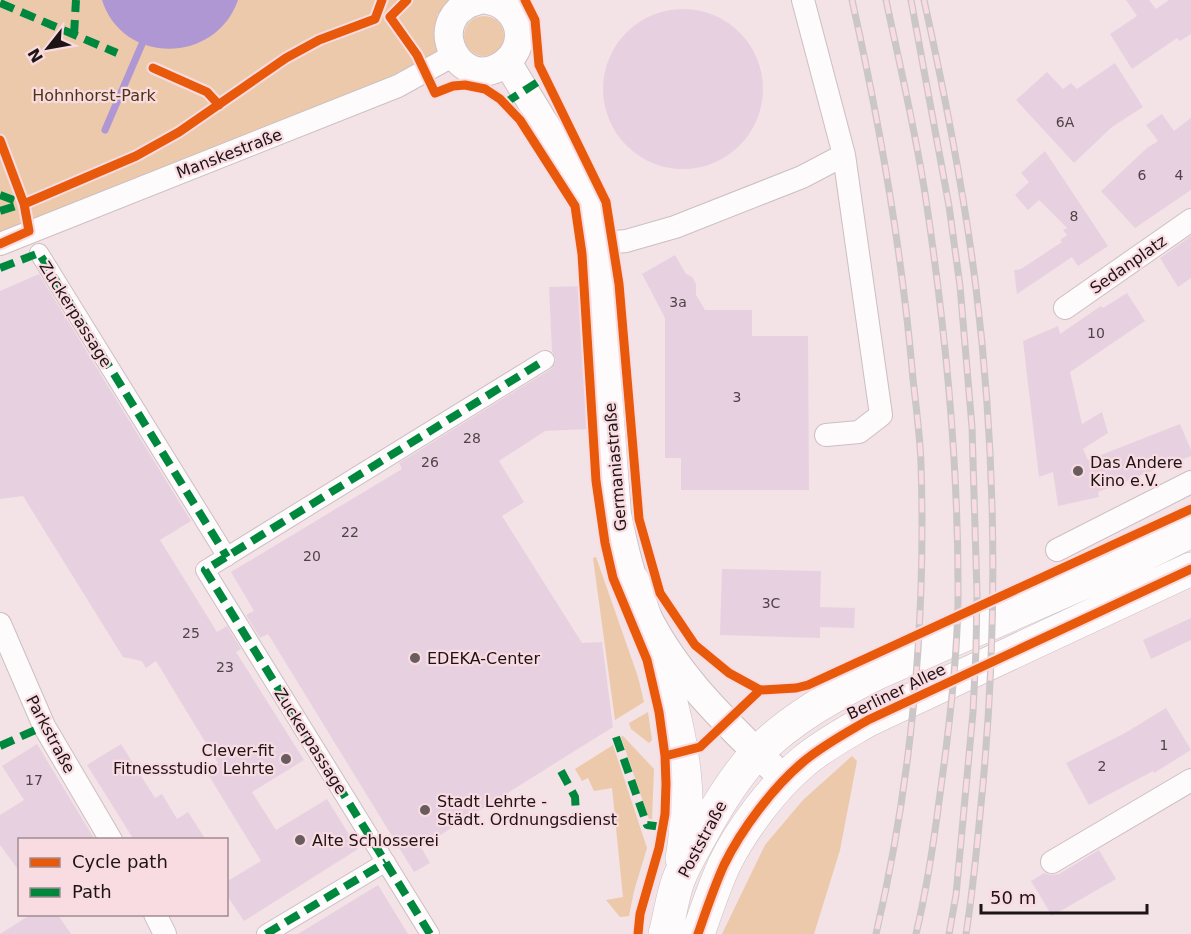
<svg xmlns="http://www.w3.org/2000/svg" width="1191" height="934" font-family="'DejaVu Sans',sans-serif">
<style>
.green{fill:#ecc9aa}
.water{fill:#af97d4}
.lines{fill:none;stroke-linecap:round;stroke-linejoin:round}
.stream{stroke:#af97d4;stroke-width:7}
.building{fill:#e7d1e0}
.pedestrian-casing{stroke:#cdbfc2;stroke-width:20}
.minor-casing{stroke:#cdbfc2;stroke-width:24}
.tertiary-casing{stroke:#cdbfc2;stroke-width:30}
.primary-casing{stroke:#cdbfc2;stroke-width:34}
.pedestrian{stroke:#fdfbfb;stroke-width:18}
.minor{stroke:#fdfbfb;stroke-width:22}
.tertiary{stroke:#fdfbfb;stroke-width:28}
.primary{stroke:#fdfbfb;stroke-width:33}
.rail-casing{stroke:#cbc6c7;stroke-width:7}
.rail{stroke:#f9dce2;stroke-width:4.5;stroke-dasharray:14;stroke-linecap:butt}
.quiet{stroke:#00873e;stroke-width:8;stroke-dasharray:15 8;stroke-linecap:butt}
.cycleway-casing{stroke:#f9dce2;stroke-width:13}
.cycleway{stroke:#e8590c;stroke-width:9}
.poi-dot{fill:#695c5f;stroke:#f9dce2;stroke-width:2}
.labels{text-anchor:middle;stroke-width:4.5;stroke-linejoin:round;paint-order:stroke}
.number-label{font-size:14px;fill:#504348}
.park-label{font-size:16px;fill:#4f3410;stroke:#f9dce2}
.street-label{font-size:16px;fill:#1e1416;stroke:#f9dce2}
.poi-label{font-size:16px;fill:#1e1416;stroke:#f9dce2;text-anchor:start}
</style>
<rect width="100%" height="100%" fill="#f3e2e6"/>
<path class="green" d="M 0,0 L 451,0 L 437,15 L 438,57 L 0,235 Z
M464 36a20 20 0 1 1 40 0a20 20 0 1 1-40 0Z
M 596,557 L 638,677 L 644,702 L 615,720 L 593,558 Z
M 648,712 L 652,740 L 649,743 L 631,729 L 629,723 Z
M 623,736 L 654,769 L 652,819 L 649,819 L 621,737 Z
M 613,745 L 647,848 L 634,891 L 629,916 L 620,917 L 606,900 L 623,897 L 612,788 L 594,791 L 588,778 L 582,781 L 575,769 Z
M 852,756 L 857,761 L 840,850 L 814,934 L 722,934 L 765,845 L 803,800 Z"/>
<path class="water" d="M 102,0 L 238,0 C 216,64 123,66 102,0 Z"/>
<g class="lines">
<path class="stream" d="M 105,130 L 142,44"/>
</g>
<path class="building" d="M 1126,0 L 1149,0 L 1156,9 L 1169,0 L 1191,0 L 1191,34 L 1180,41 L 1177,38 L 1132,69 L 1110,34 L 1137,16 Z
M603 89a80 80 0 1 1 160 0a80 80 0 1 1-160 0Z
M 1115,63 L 1143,107 L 1112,127 L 1074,163 L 1016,100 L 1047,72 L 1063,89 L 1071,83 L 1077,89 Z
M 1162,114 L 1174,131 L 1191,118 L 1191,190 L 1135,228 L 1101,191 L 1147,148 L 1158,141 L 1146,125 Z
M 1045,151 L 1108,246 L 1078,266 L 1072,257 L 1017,294 L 1014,270 L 1021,269 L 1062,242 L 1060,240 L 1067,235 L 1063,230 L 1067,228 L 1039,200 L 1028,210 L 1015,195 L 1029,182 L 1021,173 Z
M 1191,236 L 1191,278 L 1178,287 L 1160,258 Z
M 675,255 L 686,274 L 692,277 L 696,284 L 696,295 L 705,310 L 752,310 L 752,336 L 808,336 L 809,490 L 681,490 L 681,458 L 665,458 L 665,318 L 642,274 Z
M 39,274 L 191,521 L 160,540 L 217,632 L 227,626 L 241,649 L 236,652 L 304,760 L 252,792 L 276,830 L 327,799 L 358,849 L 244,921 L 226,894 L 226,882 L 261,861 L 206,771 L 218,763 L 156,661 L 146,668 L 142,661 L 123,657 L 23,496 L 0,499 L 0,291 Z
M 582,286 L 585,366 L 589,429 L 545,431 L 499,461 L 524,502 L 502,516 L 582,643 L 602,642 L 613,727 L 421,847 L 430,863 L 414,872 L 268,634 L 260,638 L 246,615 L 254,611 L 231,572 L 402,469 L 399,463 L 551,369 L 556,360 L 552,351 L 549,287 Z
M 1127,293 L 1145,321 L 1070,372 L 1082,424 L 1102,412 L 1108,433 L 1083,449 L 1088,460 L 1180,424 L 1191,450 L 1191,456 L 1098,492 L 1099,497 L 1058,506 L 1053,472 L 1039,477 L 1023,341 L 1058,326 L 1060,334 L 1101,306 L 1103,308 Z
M 722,569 L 821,571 L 820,607 L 855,608 L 854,628 L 820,627 L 820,638 L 720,635 Z
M 1191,618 L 1191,640 L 1151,659 L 1143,640 Z
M 1166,708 L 1191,750 L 1154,773 L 1153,771 L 1089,805 L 1066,763 L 1125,733 Z
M 37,744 L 95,840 L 20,840 L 20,872 L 0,845 L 0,815 L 24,800 L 2,766 Z
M 121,744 L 155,798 L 162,794 L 177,819 L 188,812 L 206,840 L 134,840 L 87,765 Z
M 1099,850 L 1116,879 L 1052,916 L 1031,881 L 1044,873 L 1052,875 L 1059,874 Z
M 378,885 L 408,934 L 298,934 Z
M 30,915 L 58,915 L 71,934 L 0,934 Z"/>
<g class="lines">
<defs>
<path id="pedestrian" d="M 39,253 L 227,557
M 266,934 L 386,862
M 430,934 L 205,570 L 545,360"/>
<path id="minor" d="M 803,0 L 844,155 L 881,415 L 859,432 L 826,435
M 0,244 L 398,86 L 454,55
M 594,244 L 626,241 L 675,227 L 802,177 L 844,155
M 1065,308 L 1191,220
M 1057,550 L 1191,482
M 0,624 L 44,726 L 111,840
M 1052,862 L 1191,780
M 155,914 L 165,934"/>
<path id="tertiary" d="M 480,0 C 421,14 456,91 499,67 C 509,61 516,54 518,43 C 523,22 507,2 487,0
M 507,62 L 572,169 L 584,196 L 591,221 L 600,284 L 617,514 C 623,545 630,574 641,603 C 671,673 731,727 785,780"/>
<path id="primary" d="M 633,581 C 662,671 699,763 682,859
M 665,934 C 670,917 672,897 678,881 C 685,862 696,845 705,828 C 720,801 736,775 757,753 C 790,719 834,695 875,674 L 1115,569 L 1191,531
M 698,934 C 706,911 714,887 724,865 C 741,830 773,787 803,762 C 823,745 846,733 868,720 L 1191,569"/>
</defs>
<use href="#pedestrian" class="pedestrian-casing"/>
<use href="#minor" class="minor-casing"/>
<use href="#tertiary" class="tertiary-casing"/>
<use href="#primary" class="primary-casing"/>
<use href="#pedestrian" class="pedestrian"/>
<use href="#minor" class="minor"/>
<use href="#tertiary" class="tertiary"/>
<use href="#primary" class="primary"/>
<defs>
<path id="rail" d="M 852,0 C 880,125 902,251 913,379 C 916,407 920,435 921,464 C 926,622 912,780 876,934
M 886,0 C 900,66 916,133 926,200 C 946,333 959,466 958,601 C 957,665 949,730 940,794 C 934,841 927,888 916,934
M 911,0 L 949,206 L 960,286 L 972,427 L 977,593 L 976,650 L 973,712 L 956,895 L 949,934
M 924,0 C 945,95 964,192 976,288 C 996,453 998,619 983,784 C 978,834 974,884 966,934"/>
</defs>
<use href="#rail" class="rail-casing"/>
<use href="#rail" class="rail"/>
<path class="quiet" d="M 0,3 L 117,53
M 74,35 L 76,0
M 505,103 L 544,78
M 0,195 L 24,204
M 0,211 L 29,202
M 0,268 L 39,253 L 227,557
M 616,737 L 647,825 L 662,827
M 0,746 L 44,726
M 561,771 L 575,797 L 576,814
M 266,934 L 386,862
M 430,934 L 205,570 L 545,360"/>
<defs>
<path id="cycleway" d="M 407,0 L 390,17 L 417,55 L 435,93 L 453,86 L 465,85 L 485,89 L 500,99 L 520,120 L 575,206 L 582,254 L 596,481 L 605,543 L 613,578 L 647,660 L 659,712 L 665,756 L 666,784 L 665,814 L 659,848 L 640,914 L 638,934
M 525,0 L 535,20 L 539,65 L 606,202 L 619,284 L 639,519 L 660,593 L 695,645 L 729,673 L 760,690 L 796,688 L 808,685 L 1191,509
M 153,68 L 207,92 L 219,105
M 0,140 L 24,204 L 29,231 L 0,244
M 24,204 L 136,156 L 179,132 L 286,58 L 319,40 L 375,19 L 382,0
M 665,756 L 700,747 L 760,690
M 698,934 C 706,911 714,887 724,865 C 741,830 773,787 803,762 C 823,745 846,733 868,720 L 1191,569"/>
</defs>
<use href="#cycleway" class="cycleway-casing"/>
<use href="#cycleway" class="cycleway"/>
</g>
<g class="poi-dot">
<circle cx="1078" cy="471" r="6"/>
<circle cx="415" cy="658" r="6"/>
<circle cx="286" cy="759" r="6"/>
<circle cx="425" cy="810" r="6"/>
<circle cx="300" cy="840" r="6"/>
</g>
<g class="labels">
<g class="number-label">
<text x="1065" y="127">6A</text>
<text x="1142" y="180">6</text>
<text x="1179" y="180">4</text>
<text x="1074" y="221">8</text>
<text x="678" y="307">3a</text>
<text x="1096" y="338">10</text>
<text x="737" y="402">3</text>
<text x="472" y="443">28</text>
<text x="430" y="467">26</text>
<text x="350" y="537">22</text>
<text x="312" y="561">20</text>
<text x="771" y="608">3C</text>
<text x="191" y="638">25</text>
<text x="225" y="672">23</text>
<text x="1164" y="750">1</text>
<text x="1102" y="771">2</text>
<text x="34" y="785">17</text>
</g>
<g class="park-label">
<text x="94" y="101">Hohnhorst-Park</text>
</g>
<g class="street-label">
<text transform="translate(229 153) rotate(-21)" y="6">Manskestraße</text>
<text transform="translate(1128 264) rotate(-35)" y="6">Sedanplatz</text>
<text transform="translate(76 314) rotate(58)" y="6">Zuckerpassage</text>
<text transform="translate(615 467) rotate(-95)" y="6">Germaniastraße</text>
<text transform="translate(896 691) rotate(-26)" y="6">Berliner Allee</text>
<text transform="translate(51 734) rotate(62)" y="6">Parkstraße</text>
<text transform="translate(311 741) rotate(58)" y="6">Zuckerpassage</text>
<text transform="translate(702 839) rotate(-62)" y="6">Poststraße</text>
</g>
<g class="poi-label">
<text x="1090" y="468">Das Andere<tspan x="1090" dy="18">Kino e.V.</tspan></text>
<text x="427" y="664">EDEKA-Center</text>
<text x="274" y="756" text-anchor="end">Clever-fit<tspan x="274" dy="18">Fitnessstudio Lehrte</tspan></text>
<text x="437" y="807">Stadt Lehrte -<tspan x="437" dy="18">Städt. Ordnungsdienst</tspan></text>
<text x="312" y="846">Alte Schlosserei</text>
</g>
</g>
<rect x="18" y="838" width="210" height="78" fill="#f9dce2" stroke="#a18c90" stroke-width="1.5"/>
<rect x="30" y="858" width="30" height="9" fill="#e8590c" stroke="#a18c90" stroke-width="1.5"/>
<text x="72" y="868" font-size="18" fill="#1e1416">Cycle path</text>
<rect x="30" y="888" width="30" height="9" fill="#00873e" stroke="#a18c90" stroke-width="1.5"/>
<text x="72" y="898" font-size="18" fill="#1e1416">Path</text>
<g transform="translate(48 48) rotate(239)" stroke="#f9dce2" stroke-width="4.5" paint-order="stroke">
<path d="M0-4.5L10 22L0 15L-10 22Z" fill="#1e1416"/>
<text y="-9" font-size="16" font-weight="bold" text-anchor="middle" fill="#1e1416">N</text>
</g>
<path d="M981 904v9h166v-9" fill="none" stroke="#1e1416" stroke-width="3"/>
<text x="990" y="904" font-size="18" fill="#1e1416" stroke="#f9dce2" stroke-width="4.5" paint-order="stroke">50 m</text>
</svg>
